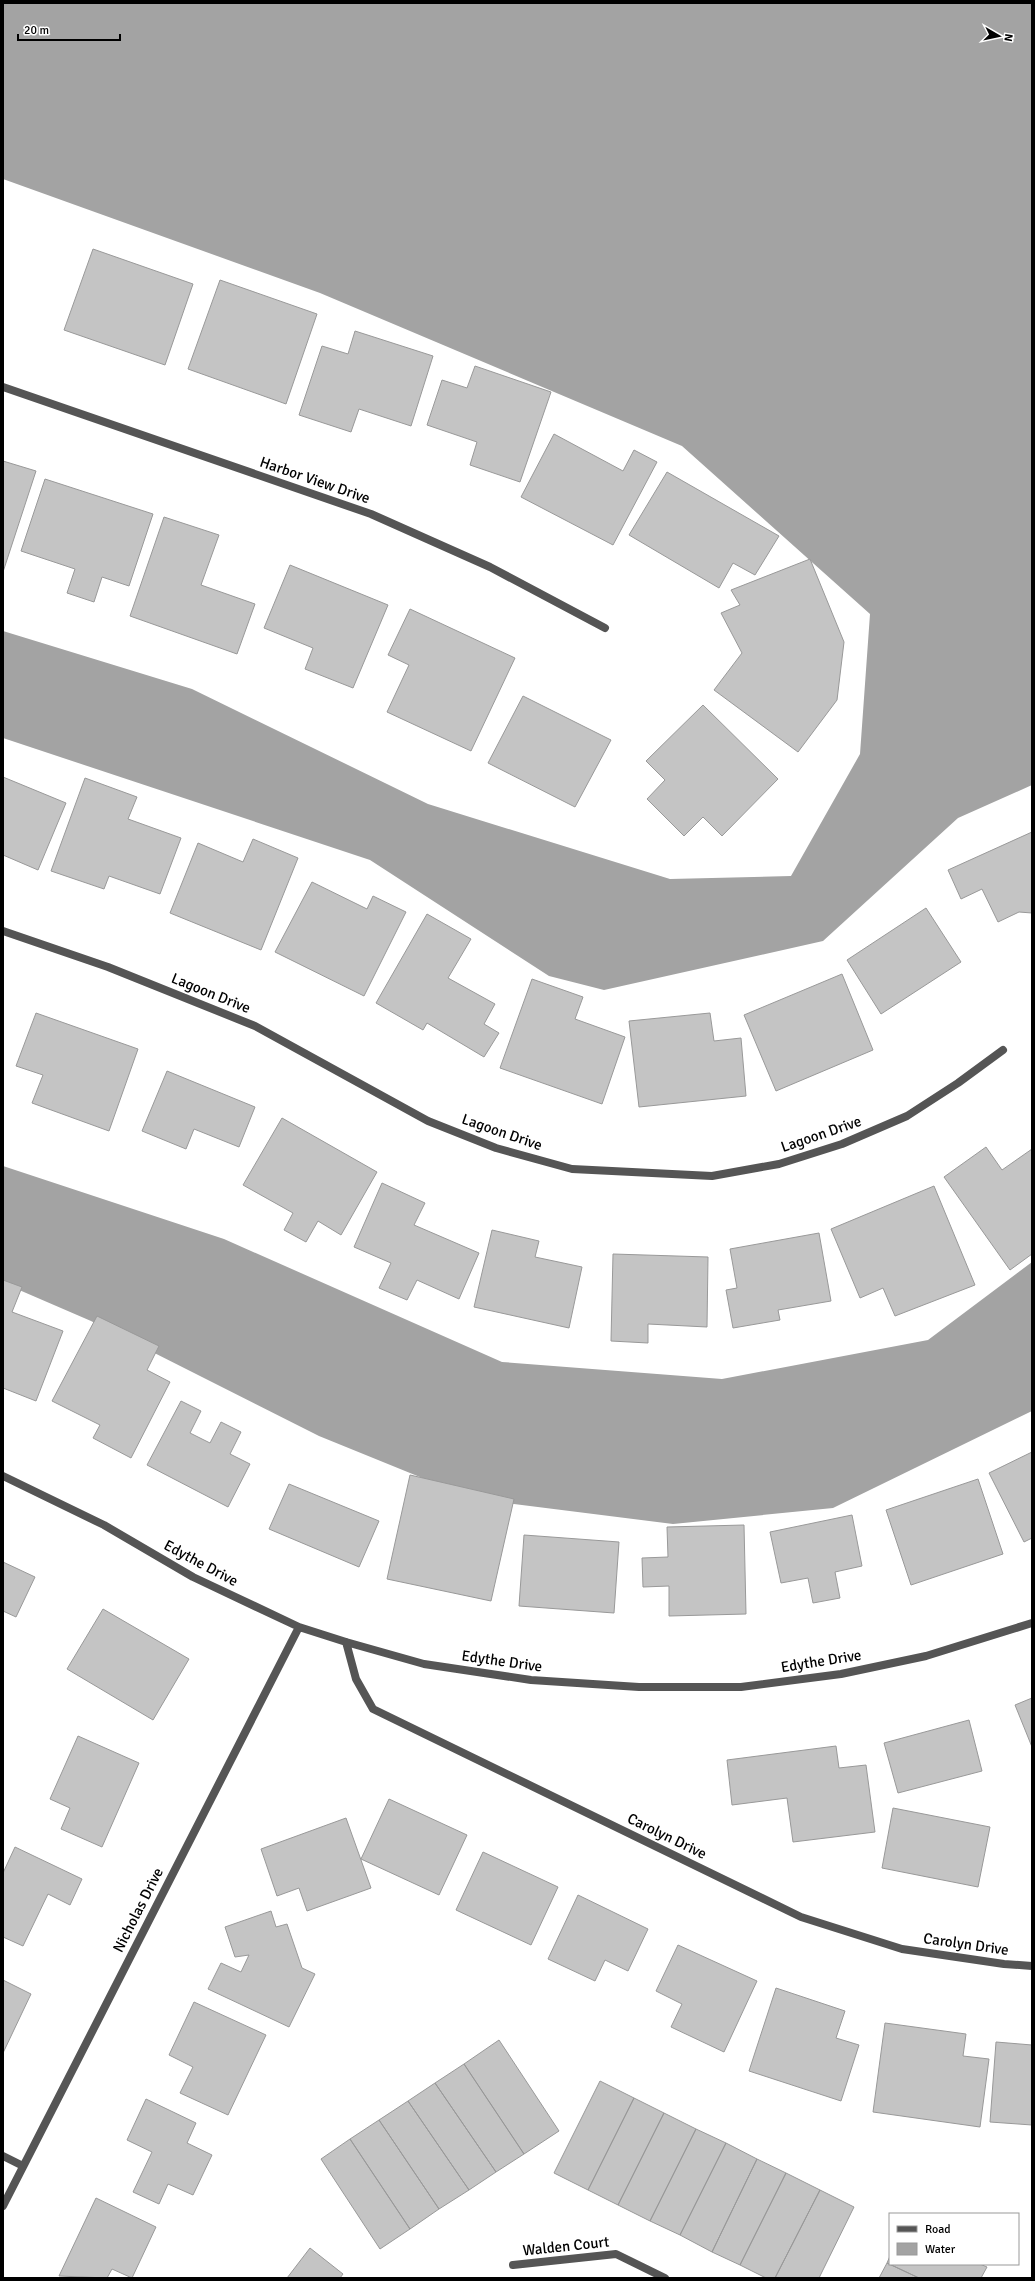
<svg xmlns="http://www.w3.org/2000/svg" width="1035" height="2281" font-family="Signika,sans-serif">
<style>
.water{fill:#a3a3a3}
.building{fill:#c4c4c4;stroke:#999}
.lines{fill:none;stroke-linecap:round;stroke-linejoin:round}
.minor{stroke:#555;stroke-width:8}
.labels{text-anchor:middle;stroke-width:3;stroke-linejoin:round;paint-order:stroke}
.street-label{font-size:15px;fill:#000;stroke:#fff}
</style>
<rect width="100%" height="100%" fill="#fff"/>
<path class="water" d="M 3,3 L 1032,3 L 1032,785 L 958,818 L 823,941 L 604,990 L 549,976 L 370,860 L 3,738 L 3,631 L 192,689 L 428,804 L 670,879 L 791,876 L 860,754 L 870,614 L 682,446 L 320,293 L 3,179 Z
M 3,1166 L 224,1239 L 502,1362 L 722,1379 L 928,1340 L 1032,1262 L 1032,1411 L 833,1508 L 673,1524 L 474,1499 L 319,1436 L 91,1321 L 3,1283 Z"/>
<path class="building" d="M 93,249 L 193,284 L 165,365 L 64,330 Z
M 220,280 L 317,314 L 286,404 L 188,369 Z
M 355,331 L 433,356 L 411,426 L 359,409 L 351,432 L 299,415 L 322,346 L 348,354 Z
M 475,366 L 551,392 L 520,482 L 470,465 L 477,442 L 427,425 L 442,380 L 467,388 Z
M 554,434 L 623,471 L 634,450 L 657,462 L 613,545 L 521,497 Z
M 3,461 L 36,471 L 3,572 Z
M 667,472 L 779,536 L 755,575 L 733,563 L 719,588 L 629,535 Z
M 45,479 L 153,514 L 129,586 L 102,577 L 94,602 L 67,593 L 75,569 L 21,551 Z
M 164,517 L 219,535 L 201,585 L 255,604 L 237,654 L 130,616 Z
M 810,559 L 844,642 L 837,700 L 798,752 L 714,690 L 742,653 L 721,613 L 740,605 L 731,590 Z
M 290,565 L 388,605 L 353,688 L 305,669 L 313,648 L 264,628 Z
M 410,609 L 515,658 L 471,751 L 387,712 L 409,665 L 388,655 Z
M 523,696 L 611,740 L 575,807 L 488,763 Z
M 703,705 L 778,779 L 722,836 L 703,817 L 684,836 L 647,799 L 665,780 L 646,761 Z
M 3,777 L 66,803 L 38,870 L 3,855 Z
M 85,778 L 137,797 L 128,819 L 181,838 L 160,894 L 109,876 L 104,889 L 51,871 Z
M 1032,832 L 1032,913 L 1019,912 L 998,922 L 982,889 L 961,899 L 948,870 Z
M 253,839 L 298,858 L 261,950 L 170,913 L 198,843 L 243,862 Z
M 312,882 L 367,909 L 373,896 L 406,912 L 364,996 L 275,952 Z
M 926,908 L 961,962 L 881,1014 L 847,960 Z
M 427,914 L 471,939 L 448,978 L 495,1004 L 484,1024 L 499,1033 L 484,1057 L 427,1023 L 423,1030 L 376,1003 Z
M 842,974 L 873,1050 L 776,1091 L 744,1015 Z
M 532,979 L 583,997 L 575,1019 L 625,1037 L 602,1104 L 500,1068 Z
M 36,1013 L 138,1049 L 109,1131 L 32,1103 L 43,1075 L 16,1066 Z
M 710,1013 L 714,1041 L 741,1038 L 746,1096 L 639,1107 L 629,1021 Z
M 167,1071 L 255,1107 L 239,1147 L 194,1129 L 186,1149 L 142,1131 Z
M 282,1118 L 377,1172 L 341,1235 L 318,1221 L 306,1242 L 284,1230 L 293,1213 L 243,1185 Z
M 986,1147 L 1002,1170 L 1032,1149 L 1032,1254 L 1010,1270 L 944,1177 Z
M 382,1183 L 425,1203 L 414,1225 L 479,1253 L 459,1299 L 417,1280 L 407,1300 L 379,1288 L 391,1263 L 354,1247 Z
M 934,1186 L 975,1285 L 895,1316 L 883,1288 L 860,1298 L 831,1229 Z
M 492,1230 L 539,1241 L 535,1257 L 582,1267 L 569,1328 L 474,1307 Z
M 819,1233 L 831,1301 L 778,1310 L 780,1320 L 733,1328 L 726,1290 L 737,1288 L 730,1249 Z
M 613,1254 L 708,1257 L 707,1327 L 648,1324 L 648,1343 L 611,1341 Z
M 3,1280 L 22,1287 L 12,1312 L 63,1331 L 36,1401 L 3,1388 Z
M 97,1316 L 159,1346 L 147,1370 L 170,1382 L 131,1458 L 93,1438 L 100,1425 L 52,1401 Z
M 181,1401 L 201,1411 L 190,1433 L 210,1443 L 221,1422 L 241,1432 L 230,1454 L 250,1464 L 228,1507 L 147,1465 Z
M 1032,1452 L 1032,1538 L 1024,1542 L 989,1473 Z
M 410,1475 L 514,1499 L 491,1601 L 387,1579 Z
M 978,1479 L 1003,1554 L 911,1585 L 886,1510 Z
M 289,1484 L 379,1521 L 359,1567 L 269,1529 Z
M 852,1515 L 862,1566 L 835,1572 L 840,1598 L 813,1603 L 808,1578 L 781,1583 L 770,1532 Z
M 744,1525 L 746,1614 L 669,1616 L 669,1586 L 643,1587 L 642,1558 L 668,1557 L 667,1527 Z
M 524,1535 L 619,1542 L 614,1613 L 519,1606 Z
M 3,1562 L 35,1577 L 16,1617 L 3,1611 Z
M 103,1609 L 189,1659 L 153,1720 L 67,1669 Z
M 1032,1698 L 1032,1747 L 1015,1705 Z
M 969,1720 L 982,1771 L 898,1793 L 884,1743 Z
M 78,1736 L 139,1763 L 102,1847 L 61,1829 L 70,1808 L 50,1799 Z
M 836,1746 L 839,1768 L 866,1765 L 875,1832 L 793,1842 L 787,1798 L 732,1805 L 727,1760 Z
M 389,1799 L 467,1835 L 439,1895 L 361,1859 Z
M 893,1808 L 990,1827 L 978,1887 L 882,1868 Z
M 346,1818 L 371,1888 L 307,1911 L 299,1888 L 277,1896 L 261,1849 Z
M 15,1847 L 82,1879 L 70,1905 L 48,1894 L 23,1946 L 3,1937 L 3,1873 Z
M 483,1852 L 558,1887 L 531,1945 L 456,1910 Z
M 578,1895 L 648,1929 L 628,1971 L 605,1960 L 595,1981 L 548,1959 Z
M 271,1911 L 276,1927 L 287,1924 L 302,1968 L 315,1974 L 289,2027 L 208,1989 L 221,1963 L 241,1972 L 249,1955 L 235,1957 L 225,1927 Z
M 678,1945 L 757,1981 L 724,2052 L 671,2027 L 682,2004 L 656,1991 Z
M 3,1980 L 31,1994 L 3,2053 Z
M 776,1988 L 845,2011 L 836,2038 L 859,2045 L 841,2101 L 749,2071 Z
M 194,2002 L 266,2035 L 228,2115 L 180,2093 L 193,2067 L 169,2055 Z
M 885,2023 L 966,2034 L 963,2056 L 989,2059 L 980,2127 L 873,2112 Z
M 499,2040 L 559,2131 L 524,2154 L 464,2064 Z
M 996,2042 L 1032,2045 L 1032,2125 L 990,2122 Z
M 464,2064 L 524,2154 L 496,2172 L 435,2083 Z
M 600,2081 L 634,2098 L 588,2190 L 554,2173 Z
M 435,2083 L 496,2172 L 469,2190 L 408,2101 Z
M 634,2098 L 664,2113 L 618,2205 L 588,2190 Z
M 146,2099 L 196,2123 L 187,2143 L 212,2155 L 193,2195 L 168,2184 L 159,2204 L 133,2192 L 152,2152 L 127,2140 Z
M 408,2101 L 469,2190 L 439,2209 L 379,2120 Z
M 664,2113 L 696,2129 L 650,2221 L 618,2205 Z
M 379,2120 L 439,2209 L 410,2229 L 350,2139 Z
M 696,2129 L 726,2143 L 680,2235 L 650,2221 Z
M 350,2139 L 410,2229 L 380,2249 L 321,2159 Z
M 726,2143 L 757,2159 L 712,2252 L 680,2235 Z
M 757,2159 L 786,2173 L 740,2265 L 712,2252 Z
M 786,2173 L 820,2190 L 775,2278 L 766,2278 L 740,2265 Z
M 820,2190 L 854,2207 L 819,2278 L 775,2278 Z
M 96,2198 L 156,2227 L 132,2278 L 112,2269 L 107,2278 L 59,2276 Z
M 310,2248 L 343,2274 L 340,2278 L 287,2278 Z
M 890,2256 L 890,2264 L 980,2264 L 987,2267 L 981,2278 L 919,2278 L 887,2263 Z
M 887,2263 L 919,2278 L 879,2278 Z"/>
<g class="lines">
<path class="minor" d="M 3,387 L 371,514 L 490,567 L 605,628
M 3,931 L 108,967 L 255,1026 L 428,1121 L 496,1148 L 572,1169 L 712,1176 L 779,1164 L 842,1144 L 907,1116 L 958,1083 L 1003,1050
M 3,1476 L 104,1525 L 193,1577 L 299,1627 L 346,1642 L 424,1664 L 531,1680 L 639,1687 L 741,1687 L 841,1674 L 926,1656 L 1032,1623
M 346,1642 L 356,1679 L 373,1709 L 801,1917 L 902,1949 L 1004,1964 L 1032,1966
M 3,2156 L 23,2166
M 3,2206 L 299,1627
M 513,2265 L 616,2254 L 665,2278"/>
</g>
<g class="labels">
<g class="street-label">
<text transform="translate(315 480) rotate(19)" y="5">Harbor View Drive</text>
<text transform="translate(211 993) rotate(22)" y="5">Lagoon Drive</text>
<text transform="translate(502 1132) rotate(19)" y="5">Lagoon Drive</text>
<text transform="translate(821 1134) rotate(-19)" y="5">Lagoon Drive</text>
<text transform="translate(201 1563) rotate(28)" y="5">Edythe Drive</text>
<text transform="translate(502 1661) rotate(8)" y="5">Edythe Drive</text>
<text transform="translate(821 1661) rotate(-9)" y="5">Edythe Drive</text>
<text transform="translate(667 1836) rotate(26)" y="5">Carolyn Drive</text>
<text transform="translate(138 1910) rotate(-63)" y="5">Nicholas Drive</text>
<text transform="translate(966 1944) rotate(8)" y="5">Carolyn Drive</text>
<text transform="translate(566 2246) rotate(-6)" y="5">Walden Court</text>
</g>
</g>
<rect width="1035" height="2281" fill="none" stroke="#000000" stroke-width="8"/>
<rect x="889" y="2213" width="130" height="52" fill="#ffffff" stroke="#999999"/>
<rect x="897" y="2226" width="20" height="6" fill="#555555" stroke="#999999"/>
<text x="925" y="2233" font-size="12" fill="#000000">Road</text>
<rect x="897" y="2243" width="20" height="12" fill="#a3a3a3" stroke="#999999"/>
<text x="925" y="2253" font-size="12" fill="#000000">Water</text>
<g transform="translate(999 36) rotate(99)" stroke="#ffffff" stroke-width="3" paint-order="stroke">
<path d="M0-3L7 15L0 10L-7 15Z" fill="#000000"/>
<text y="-6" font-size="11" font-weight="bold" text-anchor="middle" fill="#000000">N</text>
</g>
<path d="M18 34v6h102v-6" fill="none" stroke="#000000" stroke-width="2"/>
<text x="24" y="34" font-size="12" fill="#000000" stroke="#ffffff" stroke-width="3" paint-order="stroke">20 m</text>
</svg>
